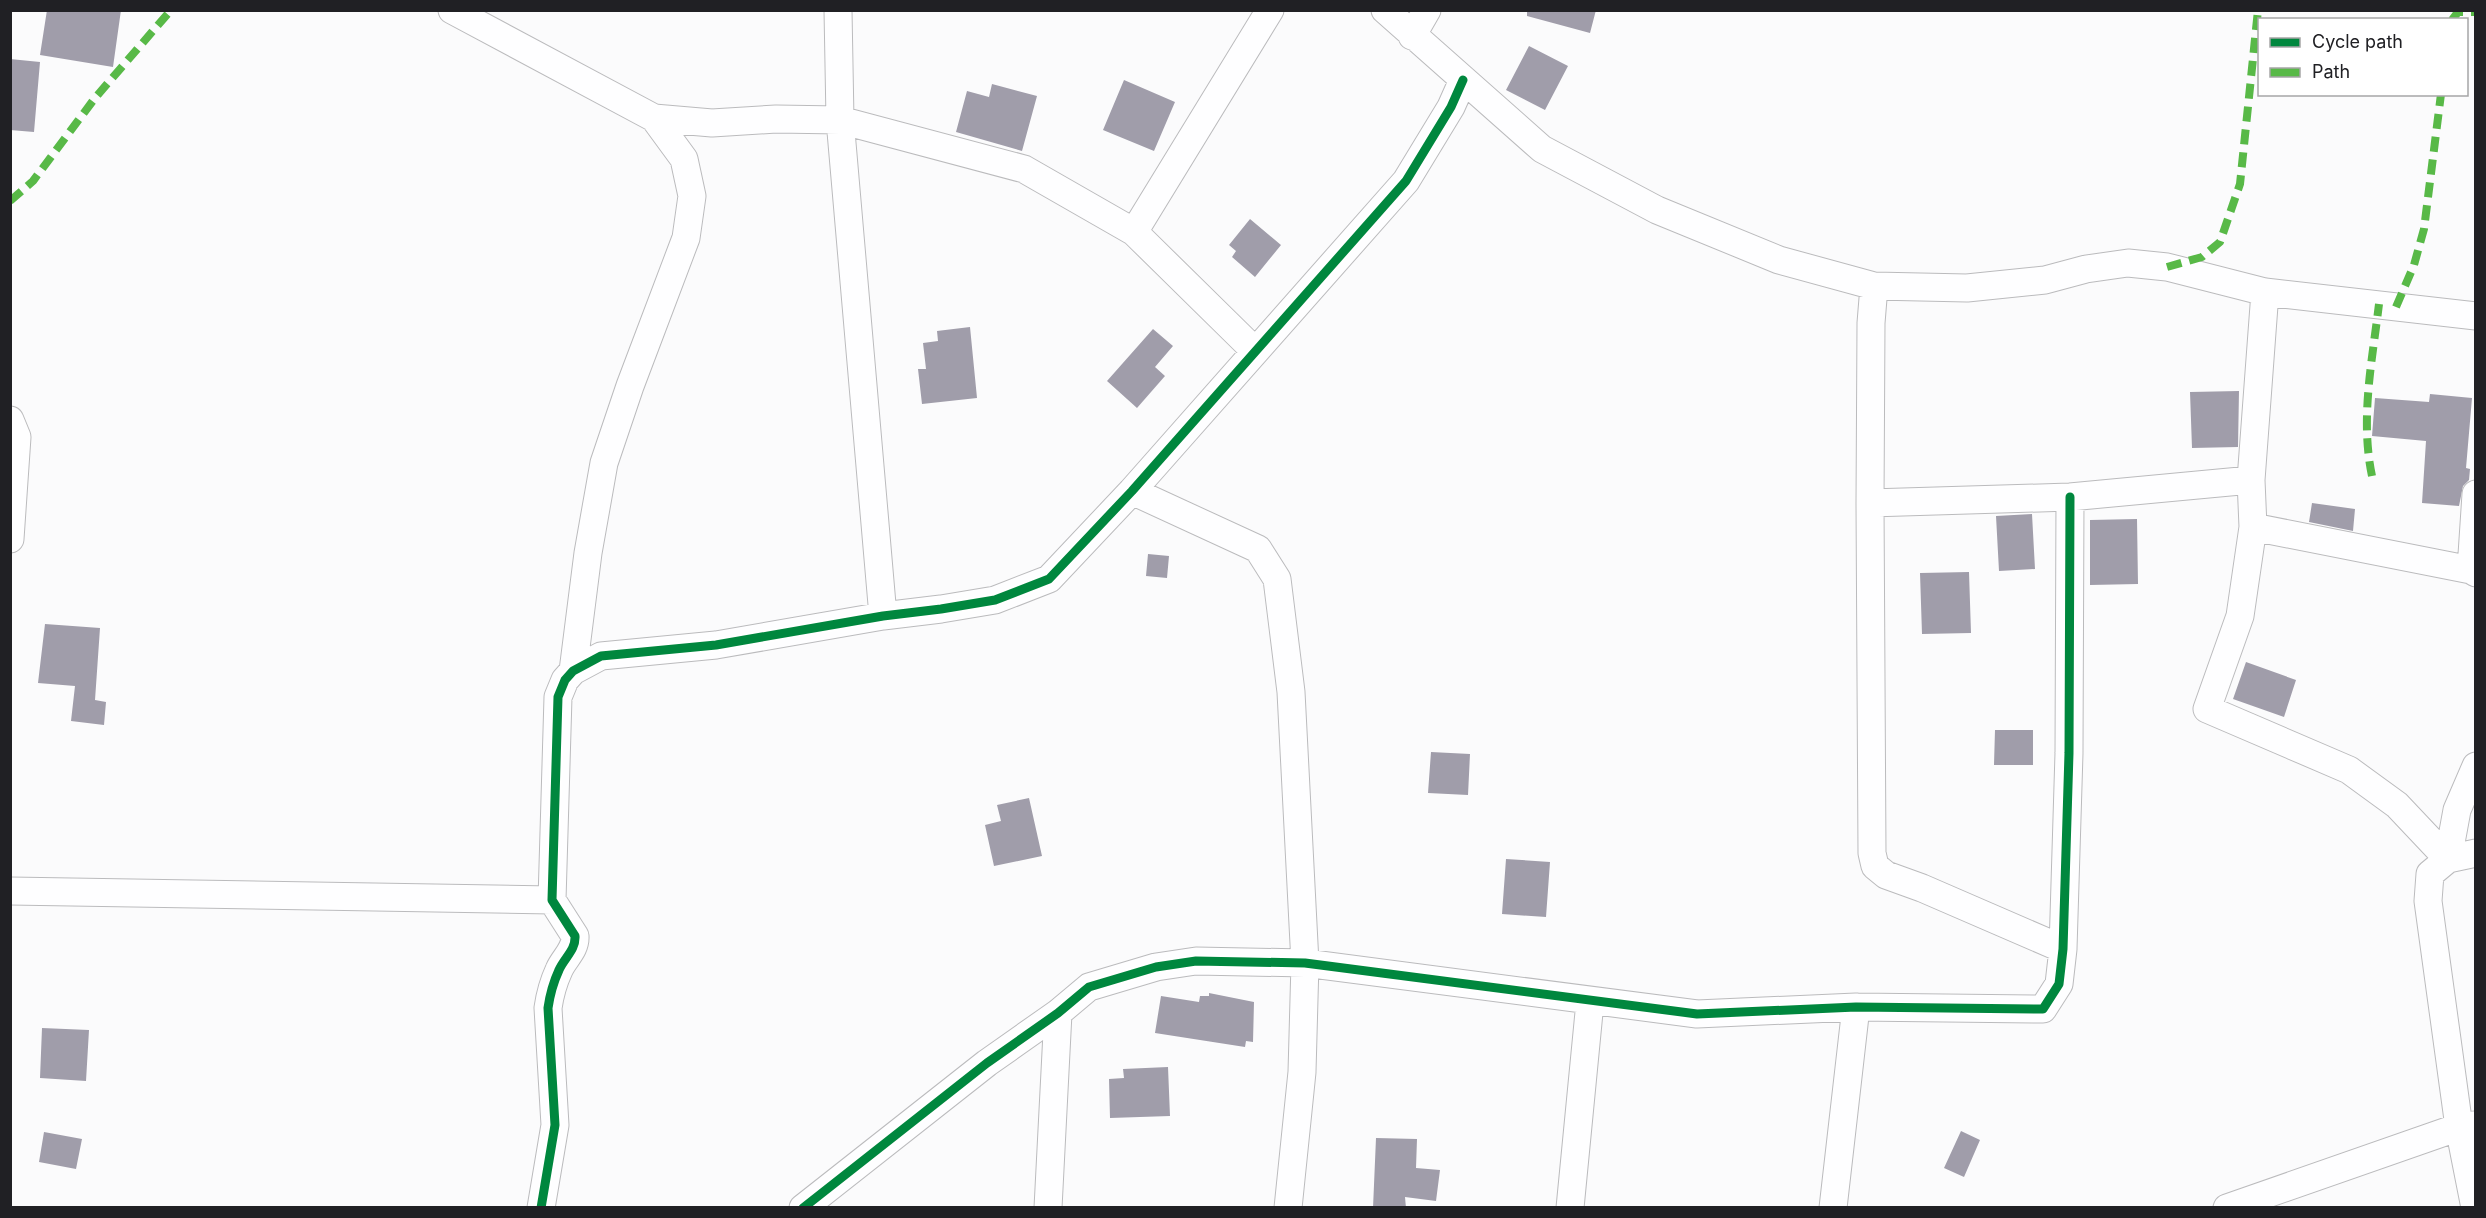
<svg xmlns="http://www.w3.org/2000/svg" width="2486" height="1218" font-family="Inter,sans-serif">
<style>
.building{fill:#a09daa}
.lines{fill:none;stroke-linecap:round;stroke-linejoin:round}
.minor-casing{stroke:#bbbbbd;stroke-width:29}
.minor{stroke:#fefeff;stroke-width:27}
.quiet{stroke:#58b947;stroke-width:8;stroke-dasharray:15 8;stroke-linecap:butt}
.cycleway-casing{stroke:#fff;stroke-width:13}
.cycleway{stroke:#00873e;stroke-width:9}
</style>
<rect width="100%" height="100%" fill="#fbfbfc"/>
<path class="building" d="M 47,10 L 121,10 L 113,67 L 40,55 Z
M 1527,10 L 1596,10 L 1590,33 L 1527,16 Z
M 1529,46 L 1568,66 L 1545,110 L 1506,90 Z
M 10,59 L 40,62 L 34,132 L 10,130 Z
M 1124,80 L 1175,102 L 1154,151 L 1103,130 Z
M 992,84 L 1037,96 L 1022,151 L 956,132 L 967,91 L 989,97 Z
M 1250,219 L 1281,245 L 1255,277 L 1232,257 L 1236,251 L 1229,245 Z
M 970,327 L 977,398 L 922,404 L 918,369 L 926,369 L 923,343 L 938,341 L 937,331 Z
M 1153,329 L 1173,346 L 1155,367 L 1165,376 L 1137,408 L 1107,381 Z
M 2239,391 L 2238,447 L 2192,448 L 2190,392 Z
M 2430,394 L 2472,398 L 2466,468 L 2470,469 L 2469,480 L 2463,486 L 2459,506 L 2422,503 L 2426,441 L 2372,436 L 2375,398 L 2429,402 Z
M 2312,503 L 2355,509 L 2353,531 L 2309,522 Z
M 2032,514 L 2035,569 L 1999,571 L 1996,516 Z
M 2137,519 L 2138,584 L 2090,585 L 2090,520 Z
M 1148,554 L 1169,556 L 1167,578 L 1146,576 Z
M 1969,572 L 1971,633 L 1922,634 L 1920,573 Z
M 45,624 L 100,628 L 95,700 L 106,702 L 104,725 L 71,721 L 75,686 L 38,683 Z
M 2246,662 L 2296,680 L 2284,717 L 2233,699 Z
M 1995,730 L 2033,730 L 2033,765 L 1994,765 Z
M 1431,752 L 1470,754 L 1468,795 L 1428,793 Z
M 1029,798 L 1042,856 L 994,866 L 985,825 L 1001,821 L 997,805 Z
M 1506,859 L 1550,862 L 1546,917 L 1502,914 Z
M 1209,993 L 1254,1002 L 1253,1042 L 1246,1041 L 1245,1047 L 1155,1033 L 1161,996 L 1199,1002 L 1200,996 L 1209,996 Z
M 42,1028 L 89,1030 L 86,1081 L 40,1078 Z
M 1168,1067 L 1170,1116 L 1110,1118 L 1109,1079 L 1124,1078 L 1123,1069 Z
M 1961,1131 L 1980,1140 L 1964,1177 L 1944,1168 Z
M 44,1132 L 82,1139 L 76,1169 L 39,1162 Z
M 1376,1138 L 1417,1139 L 1416,1168 L 1440,1170 L 1436,1201 L 1405,1197 L 1406,1208 L 1373,1208 Z"/>
<g class="lines">
<defs>
<path id="minor" d="M 452,10 L 654,118 L 712,123 L 776,119 L 840,120 L 1024,169 L 1134,232 L 1254,350
M 838,10 L 840,120 L 883,616
M 1385,10 L 1542,149 L 1657,210 L 1779,260 L 1874,286 L 1967,288 L 2045,280 L 2086,269 L 2128,263 L 2167,267 L 2265,292 L 2476,316
M 1412,36 L 1427,10
M 1134,232 L 1270,10
M 1874,286 L 1871,323 L 1870,503 L 1872,853 L 1875,866 L 1886,875 L 1922,888 L 2063,949
M 2265,292 L 2251,480 L 2253,527 L 2240,616 L 2207,709 L 2349,770 L 2397,805 L 2448,859
M 10,420 L 17,437 L 10,539
M 1132,491 L 1258,549 L 1277,579 L 1291,692 L 1305,963 L 1302,1072 L 1288,1208
M 2476,494 L 2471,570 L 2476,573
M 1870,503 L 2070,497 L 2251,480
M 2253,527 L 2471,570
M 573,671 L 588,553 L 604,463 L 630,386 L 686,238 L 692,196 L 684,159 L 654,118
M 2448,859 L 2457,810 L 2476,766
M 10,891 L 552,900
M 541,1208 L 555,1125 L 548,1008 C 550,994 553,983 559,970 C 564,958 576,950 575,936 L 552,900 L 558,697 L 565,680 L 573,671 L 601,656 L 716,645 L 883,616 L 941,609 L 995,600 L 1049,579 L 1132,491 L 1406,181 L 1451,107 L 1463,80
M 803,1208 L 987,1063 L 1058,1013 L 1089,987 L 1156,967 L 1196,961 L 1305,963 L 1697,1014 L 1856,1007 L 2043,1009 L 2059,984 L 2063,949 L 2069,753 L 2070,497
M 1048,1208 L 1058,1013
M 1570,1208 L 1590,1002
M 1833,1208 L 1856,1007
M 2227,1208 L 2459,1127 L 2474,1125
M 2475,1208 L 2459,1127 L 2428,901 L 2430,874 L 2448,859 L 2476,853"/>
</defs>
<use href="#minor" class="minor-casing"/>
<use href="#minor" class="minor"/>
<path class="quiet" d="M 2452,20 L 2458,12 L 2476,12
M 10,201 L 33,181 L 95,98 L 171,10
M 2167,267 L 2202,257 L 2220,242 L 2240,184 L 2258,10
M 2396,307 L 2414,265 L 2424,229 L 2441,94
M 2372,476 C 2360,419 2372,362 2379,304"/>
<defs>
<path id="cycleway" d="M 541,1208 L 555,1125 L 548,1008 C 550,994 553,983 559,970 C 564,958 576,950 575,936 L 552,900 L 558,697 L 565,680 L 573,671 L 601,656 L 716,645 L 883,616 L 941,609 L 995,600 L 1049,579 L 1132,491 L 1406,181 L 1451,107 L 1463,80
M 803,1208 L 987,1063 L 1058,1013 L 1089,987 L 1156,967 L 1196,961 L 1305,963 L 1697,1014 L 1856,1007 L 2043,1009 L 2059,984 L 2063,949 L 2069,753 L 2070,497"/>
</defs>
<use href="#cycleway" class="cycleway-casing"/>
<use href="#cycleway" class="cycleway"/>
</g>
<rect width="2486" height="1218" fill="none" stroke="#202024" stroke-width="24"/>
<rect x="2258" y="18" width="210" height="78" fill="#ffffff" stroke="#a6a6a7" stroke-width="1.5"/>
<rect x="2270" y="38" width="30" height="9" fill="#00873e" stroke="#a6a6a7" stroke-width="1.5"/>
<text x="2312" y="48" font-size="18" fill="#202024">Cycle path</text>
<rect x="2270" y="68" width="30" height="9" fill="#58b947" stroke="#a6a6a7" stroke-width="1.5"/>
<text x="2312" y="78" font-size="18" fill="#202024">Path</text>
</svg>
